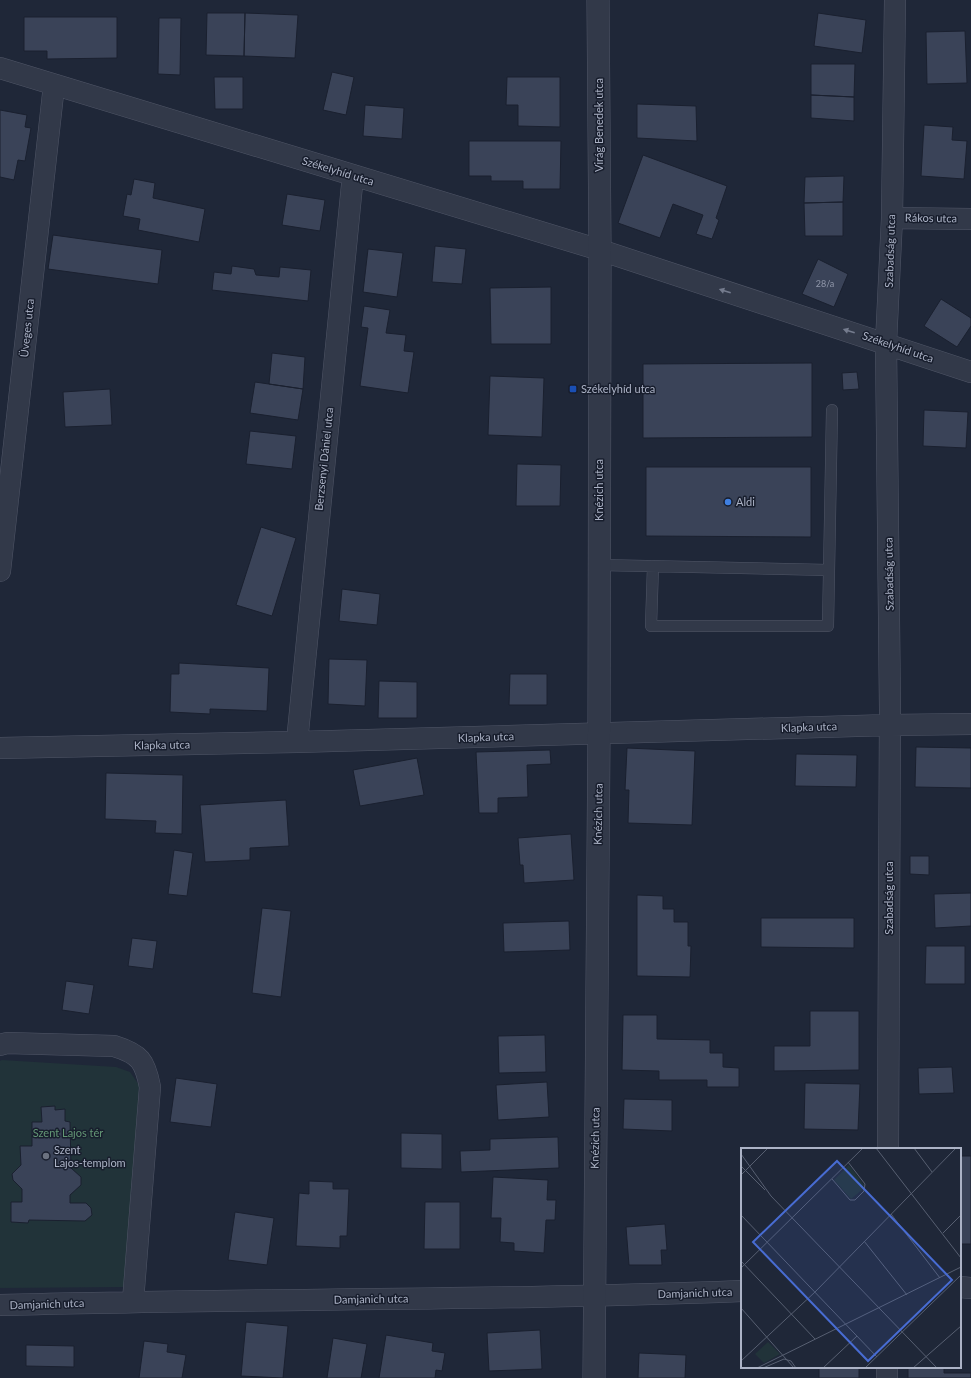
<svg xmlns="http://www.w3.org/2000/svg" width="971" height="1378" font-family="Lato,sans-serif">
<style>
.green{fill:#213339}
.building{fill:#3a4358;stroke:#1a202f}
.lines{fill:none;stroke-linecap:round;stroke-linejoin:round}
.service-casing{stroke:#505667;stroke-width:12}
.minor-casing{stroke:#505667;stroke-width:22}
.tertiary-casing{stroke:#505667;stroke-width:23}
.service{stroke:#323949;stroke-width:11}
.minor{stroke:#323949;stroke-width:21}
.tertiary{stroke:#323949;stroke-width:22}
.oneway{fill:#757c8e}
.transit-dot{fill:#1a4fb4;stroke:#181e2d;stroke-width:1.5}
.shop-dot{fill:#3f7fe0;stroke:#181e2d;stroke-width:1.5}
.worship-dot{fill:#6b7280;stroke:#181e2d;stroke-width:1.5}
.labels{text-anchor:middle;stroke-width:3;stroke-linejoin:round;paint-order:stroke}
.number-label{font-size:9px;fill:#9097aa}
.street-label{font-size:11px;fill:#acb3c6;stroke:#181e2d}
.poi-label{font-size:11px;fill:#acb3c6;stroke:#181e2d;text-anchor:start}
.park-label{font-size:11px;fill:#639775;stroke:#181e2d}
.inset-road{fill:none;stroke:#575f71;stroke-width:1}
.view{fill:#486cd3;fill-opacity:0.15;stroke:#486cd3;stroke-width:2}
.inset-edge{fill:none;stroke:#acb3c6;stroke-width:2}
</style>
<rect width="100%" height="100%" fill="#1f2738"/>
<path class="green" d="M 2,1060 L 116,1067 L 130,1072 L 139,1085 L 126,1287 L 0,1288 L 0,1061 Z"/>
<path class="building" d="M 207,13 L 245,13 L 244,56 L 206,55 Z
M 245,13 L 298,15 L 295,58 L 244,56 Z
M 818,13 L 866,20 L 862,53 L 814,46 Z
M 24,17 L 117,17 L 117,58 L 47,59 L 47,51 L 24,51 Z
M 159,18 L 181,18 L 180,75 L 158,74 Z
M 965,31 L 967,83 L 927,84 L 926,32 Z
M 811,64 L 855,64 L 854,97 L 811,95 Z
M 332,72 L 354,77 L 346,115 L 323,110 Z
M 214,77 L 243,77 L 243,109 L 215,109 Z
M 507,77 L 560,77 L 560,127 L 518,126 L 518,105 L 506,105 Z
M 811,95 L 854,97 L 854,121 L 811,118 Z
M 637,104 L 696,106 L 697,141 L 637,138 Z
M 365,105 L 404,108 L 402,139 L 363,136 Z
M 0,110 L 27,115 L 25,127 L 31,128 L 25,161 L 18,160 L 14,180 L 0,177 Z
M 924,125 L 953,127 L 952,140 L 967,141 L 964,179 L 921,176 Z
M 469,141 L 561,141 L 560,189 L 523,189 L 523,181 L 491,181 L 491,176 L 469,176 Z
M 643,155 L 727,186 L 716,218 L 719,220 L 712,239 L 696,234 L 703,215 L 673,204 L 660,238 L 618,223 Z
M 844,176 L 843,202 L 804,203 L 805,177 Z
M 134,179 L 155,183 L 153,198 L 205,209 L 199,242 L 138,230 L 140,219 L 123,216 L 127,194 L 131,195 Z
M 287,194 L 325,200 L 320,231 L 282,225 Z
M 843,202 L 843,236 L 805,236 L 804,203 Z
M 53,235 L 162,250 L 158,284 L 48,269 Z
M 435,246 L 466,249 L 462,284 L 432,282 Z
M 368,249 L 403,253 L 397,297 L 363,292 Z
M 818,259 L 848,274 L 834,307 L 802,294 Z
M 232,266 L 254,269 L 256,275 L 279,277 L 280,267 L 311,270 L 308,301 L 212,290 L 214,272 L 231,274 Z
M 551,287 L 551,344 L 491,344 L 490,288 Z
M 941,299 L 971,318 L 971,326 L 957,347 L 924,326 Z
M 364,306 L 390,310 L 386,333 L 406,335 L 404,351 L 414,352 L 408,393 L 360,386 L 368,328 L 361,327 Z
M 272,353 L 305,357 L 303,389 L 269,384 Z
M 812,363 L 812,437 L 643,438 L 643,364 Z
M 857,372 L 859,389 L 843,390 L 842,373 Z
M 490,376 L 544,378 L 542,437 L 488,435 Z
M 255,382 L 303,389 L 298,420 L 250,413 Z
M 110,389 L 112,425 L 65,427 L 63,392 Z
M 924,410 L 968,412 L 966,448 L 923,446 Z
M 250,431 L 296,436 L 292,469 L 246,464 Z
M 517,464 L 561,465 L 560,506 L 516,506 Z
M 646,467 L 811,467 L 811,537 L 646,536 Z
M 261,527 L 296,538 L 272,616 L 236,605 Z
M 342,589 L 380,594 L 377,625 L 339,621 Z
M 329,659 L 367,660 L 365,706 L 328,704 Z
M 179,663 L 269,668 L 267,711 L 210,709 L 210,714 L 170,712 L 171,674 L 179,674 Z
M 510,674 L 547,674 L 547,705 L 509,705 Z
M 379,681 L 417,682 L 417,718 L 378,718 Z
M 916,747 L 971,748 L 971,788 L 915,787 Z
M 627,748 L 695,751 L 692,825 L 628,823 L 629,790 L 625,790 Z
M 550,750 L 551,764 L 527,765 L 528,797 L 498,798 L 498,813 L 479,813 L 476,752 Z
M 796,754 L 857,755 L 856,787 L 795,786 Z
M 417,758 L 424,795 L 360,806 L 353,770 Z
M 106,773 L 183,775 L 182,834 L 155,833 L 156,821 L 105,819 Z
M 286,800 L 289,846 L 250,848 L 250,860 L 205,862 L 200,805 Z
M 571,834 L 574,880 L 524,883 L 523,865 L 520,865 L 518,838 Z
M 174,850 L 193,853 L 187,896 L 168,894 Z
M 910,856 L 929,856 L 929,875 L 910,874 Z
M 971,893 L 971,926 L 935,928 L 934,894 Z
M 637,895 L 663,896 L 663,909 L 674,909 L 674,922 L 688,922 L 688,946 L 691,946 L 690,977 L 637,976 Z
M 262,908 L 291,911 L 281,997 L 252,993 Z
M 761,918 L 854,918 L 854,948 L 761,947 Z
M 569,921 L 570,950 L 504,952 L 503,923 Z
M 132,938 L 157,941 L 153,969 L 128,966 Z
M 926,946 L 965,946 L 965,984 L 925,984 Z
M 66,981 L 94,985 L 89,1014 L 62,1010 Z
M 810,1011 L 859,1011 L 859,1070 L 774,1071 L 774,1046 L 810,1046 Z
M 623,1015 L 657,1015 L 657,1039 L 710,1040 L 710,1053 L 723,1053 L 723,1067 L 739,1068 L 739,1087 L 707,1087 L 707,1080 L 659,1080 L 659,1071 L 622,1070 Z
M 545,1035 L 546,1072 L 499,1073 L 498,1036 Z
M 952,1067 L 954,1093 L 919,1094 L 918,1068 Z
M 176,1078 L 217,1084 L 211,1127 L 170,1122 Z
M 547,1082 L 549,1117 L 498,1120 L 496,1085 Z
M 805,1083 L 860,1084 L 858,1130 L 804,1129 Z
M 624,1099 L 672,1100 L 672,1131 L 623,1129 Z
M 55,1106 L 55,1110 L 65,1109 L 65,1121 L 70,1122 L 71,1168 L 81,1177 L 81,1185 L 70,1195 L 70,1203 L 86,1203 L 91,1208 L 92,1215 L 85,1221 L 29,1220 L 28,1223 L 11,1222 L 11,1202 L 22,1202 L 22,1189 L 13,1180 L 12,1174 L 21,1165 L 20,1146 L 32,1146 L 32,1122 L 42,1122 L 41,1107 Z
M 401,1133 L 442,1134 L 442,1169 L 401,1168 Z
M 558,1137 L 559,1168 L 461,1172 L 460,1151 L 490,1150 L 490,1139 Z
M 960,1156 L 971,1156 L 971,1244 L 960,1244 Z
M 493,1177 L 548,1180 L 547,1200 L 556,1200 L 555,1220 L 546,1220 L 544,1253 L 514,1251 L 514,1243 L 500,1242 L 501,1218 L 491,1218 Z
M 309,1181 L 333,1182 L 333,1189 L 349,1189 L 347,1236 L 340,1236 L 340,1248 L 296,1246 L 299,1193 L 309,1194 Z
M 425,1202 L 460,1202 L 460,1249 L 424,1249 Z
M 235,1212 L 274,1218 L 267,1265 L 228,1260 Z
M 665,1224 L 667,1250 L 661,1250 L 662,1265 L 629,1265 L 626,1227 Z
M 246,1322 L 288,1326 L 283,1378 L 241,1376 Z
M 540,1330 L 542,1369 L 489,1371 L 487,1333 Z
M 386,1335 L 433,1343 L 432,1351 L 445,1353 L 442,1371 L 436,1370 L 435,1378 L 379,1378 Z
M 333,1338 L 367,1344 L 361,1378 L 327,1378 Z
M 144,1341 L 168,1344 L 167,1352 L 186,1355 L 182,1378 L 139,1378 Z
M 26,1345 L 74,1346 L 74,1367 L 26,1366 Z
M 639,1353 L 686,1355 L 685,1378 L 638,1378 Z
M 819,1367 L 859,1367 L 859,1378 L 819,1378 Z
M 908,1367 L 944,1367 L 944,1373 L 971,1373 L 971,1378 L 908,1378 Z"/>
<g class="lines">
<defs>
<path id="service" d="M 599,565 L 828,570
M 653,566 L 651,626 L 828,626 L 832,410"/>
<path id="minor" d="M 0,68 L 600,250 L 971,372
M 892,218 L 971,219
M 0,571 L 54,85
M 297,742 L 353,175
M 0,748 L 297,742 L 890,725 L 971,724
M 0,1045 L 7,1043 L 114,1046 C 140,1054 145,1061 150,1087 L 133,1301
M 888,1149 L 890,710 L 886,343 L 892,218 L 895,0
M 960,1287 L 971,1288
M 0,1305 C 247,1298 495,1301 742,1291
M 887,1378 L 887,1367"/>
<path id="tertiary" d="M 594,1378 L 599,734 L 600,250 L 598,0"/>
</defs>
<use href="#service" class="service-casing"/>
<use href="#minor" class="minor-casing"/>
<use href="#tertiary" class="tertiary-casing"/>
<use href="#service" class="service"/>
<use href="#minor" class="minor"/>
<use href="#tertiary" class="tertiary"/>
</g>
<defs><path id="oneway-solid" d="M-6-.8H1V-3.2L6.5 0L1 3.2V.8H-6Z"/></defs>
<g class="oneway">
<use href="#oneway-solid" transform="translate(725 291) rotate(-162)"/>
<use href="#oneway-solid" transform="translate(849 331) rotate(-162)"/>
</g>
<rect class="transit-dot" x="569" y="385" width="8" height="8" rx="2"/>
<circle class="shop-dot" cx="728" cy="502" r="4"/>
<circle class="worship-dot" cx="46" cy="1156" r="4"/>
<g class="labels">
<g class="number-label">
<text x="825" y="287">28/a</text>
</g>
<g class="street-label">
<text transform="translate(599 125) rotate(-90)" y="4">Virág Benedek utca</text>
<text transform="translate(338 171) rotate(17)" y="4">Székelyhíd utca</text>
<text transform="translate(931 218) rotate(1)" y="4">Rákos utca</text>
<text transform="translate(890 251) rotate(-88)" y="4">Szabadság utca</text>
<text transform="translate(27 328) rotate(-84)" y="4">Üveges utca</text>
<text transform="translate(898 347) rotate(19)" y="4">Székelyhíd utca</text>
<text transform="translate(324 459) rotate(-84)" y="4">Berzsenyi Dániel utca</text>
<text transform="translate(599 490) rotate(-90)" y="4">Knézich utca</text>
<text transform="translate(889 574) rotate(-91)" y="4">Szabadság utca</text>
<text transform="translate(809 727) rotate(-2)" y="4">Klapka utca</text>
<text transform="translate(486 737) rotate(-2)" y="4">Klapka utca</text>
<text transform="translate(162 745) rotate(-1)" y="4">Klapka utca</text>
<text transform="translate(598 814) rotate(-89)" y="4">Knézich utca</text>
<text transform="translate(889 898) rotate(-90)" y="4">Szabadság utca</text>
<text transform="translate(595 1138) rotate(-89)" y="4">Knézich utca</text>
<text transform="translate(695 1293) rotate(-2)" y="4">Damjanich utca</text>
<text transform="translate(371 1299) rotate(-1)" y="4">Damjanich utca</text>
<text transform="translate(47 1304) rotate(-2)" y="4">Damjanich utca</text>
</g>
<g class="poi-label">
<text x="581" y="393">Székelyhíd utca</text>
<text x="736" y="506">Aldi</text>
<text x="54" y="1154">Szent<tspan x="54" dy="13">Lajos-templom</tspan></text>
</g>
<g class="park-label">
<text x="68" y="1137">Szent Lajos tér</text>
</g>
</g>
<g transform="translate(741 1148)">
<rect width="220" height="220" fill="#1f2738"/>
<path d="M 108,17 L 123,37 L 122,41 L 110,51 L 93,32 ZM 27,194 L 39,206 L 23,215 L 14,206 Z" fill="#213339"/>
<path class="inset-road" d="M 135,0 L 220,110M 173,0 L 191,24M 0,6 L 30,48 L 196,220M 0,18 L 24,42M 0,27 L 27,0M 91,31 L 109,52 L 114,52 L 123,43 L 124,36 L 107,14M 150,66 L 199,130M 0,67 L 136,209M 202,85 L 220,67M 123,93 L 166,147M 0,113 L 74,191M 0,120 L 122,0M 0,160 L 53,220M 0,213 L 74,144 L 215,0M 16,220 L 220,119M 22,220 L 43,211 L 50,213 L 55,220M 82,220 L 116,188M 124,220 L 220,127M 172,220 L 220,178"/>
<path class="view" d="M 96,13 L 211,132 L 127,213 L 12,94 Z"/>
<rect width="220" height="220" class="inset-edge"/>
</g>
</svg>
